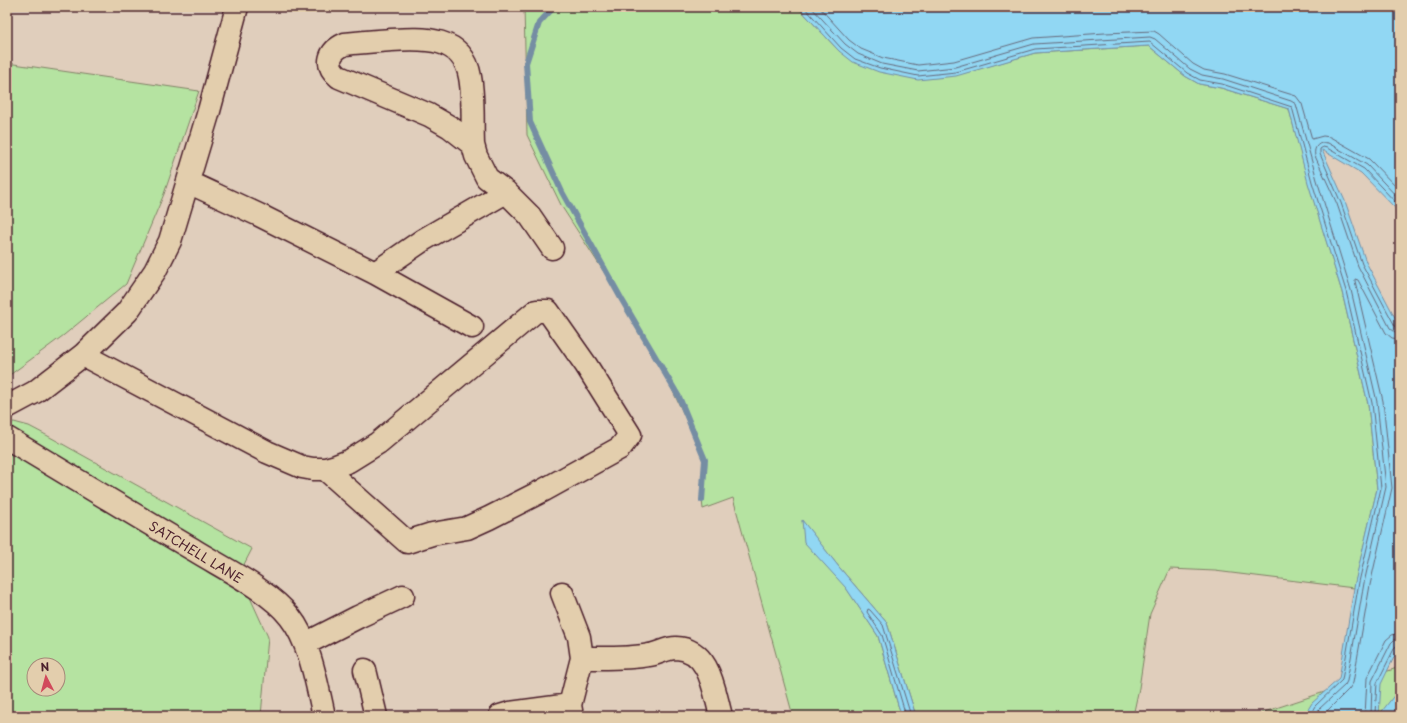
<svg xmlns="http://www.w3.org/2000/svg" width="1407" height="723" font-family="'Playpen Sans',sans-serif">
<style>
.green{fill:#b5e3a1;stroke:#808166;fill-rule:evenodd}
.water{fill:#91d7f3;stroke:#758da3}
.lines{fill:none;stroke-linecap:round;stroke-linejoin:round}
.shore{stroke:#66697b;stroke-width:1}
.stream{stroke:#758da3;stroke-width:6}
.minor-casing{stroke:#4a1f2b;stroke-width:25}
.minor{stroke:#e3cead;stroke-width:22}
.labels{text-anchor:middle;stroke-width:3.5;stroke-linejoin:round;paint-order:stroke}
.street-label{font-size:13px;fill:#4a1f2b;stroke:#e3cead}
</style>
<rect width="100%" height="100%" fill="#e0cebc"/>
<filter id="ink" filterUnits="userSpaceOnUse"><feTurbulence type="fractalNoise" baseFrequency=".025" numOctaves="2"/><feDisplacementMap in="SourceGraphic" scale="8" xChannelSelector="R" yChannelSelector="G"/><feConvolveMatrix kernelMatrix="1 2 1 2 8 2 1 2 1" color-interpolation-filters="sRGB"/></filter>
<g filter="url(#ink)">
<path class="green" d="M 524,7 L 798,7 L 839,51 L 964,73 L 1035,53 L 1149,46 L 1185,76 L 1199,84 L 1221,88 L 1289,109 L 1310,188 L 1342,292 L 1368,404 L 1377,489 L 1354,588 L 1215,571 L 1170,569 L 1150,614 L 1139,688 L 1133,716 L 916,716 L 887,623 L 839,567 L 802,521 L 878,636 L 898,705 L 902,716 L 793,716 L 733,498 L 703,509 L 702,500 L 705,460 L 662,368 L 622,300 L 562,207 L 527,135 Z
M 7,63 L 199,91 L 164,194 L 126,284 L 64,335 L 7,377 Z
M 14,422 L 29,426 L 48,436 L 252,549 L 238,576 L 243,582 L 268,637 L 261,716 L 7,716 L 7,423 ZM 34,665 L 58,665 L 58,689 L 34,689 Z
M 1400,667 L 1400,716 L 1252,716 Z"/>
<path class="water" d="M 798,7 L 1400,7 L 1400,213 L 1361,173 L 1322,150 L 1345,201 L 1366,262 L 1400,327 L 1400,645 L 1381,684 L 1379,715 L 1400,688 L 1400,716 L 1304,716 L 1312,703 L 1339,679 L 1355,582 L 1377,489 L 1368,404 L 1342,292 L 1308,183 L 1289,109 L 1221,88 L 1199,84 L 1185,76 L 1149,46 L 1035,53 L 956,76 L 918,80 L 879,72 L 853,62 L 839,51 Z
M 802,520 L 839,567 L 887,623 L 916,716 L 902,716 L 898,705 L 878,636 L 846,588 L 804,542 Z"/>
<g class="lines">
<path class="shore" d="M 804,7 L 841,48 L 855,59 L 880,68 L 918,76 L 956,72 L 1035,49 L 1150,42 L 1187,73 L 1200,80 L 1222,84 L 1292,107 L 1312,182 L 1346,291 L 1372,403 L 1381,488 L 1359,582 L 1342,680 L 1315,706 L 1309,716
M 811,7 L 845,44 L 858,54 L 882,64 L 918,71 L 955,67 L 1034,44 L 1150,37 L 1155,39 L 1190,69 L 1202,75 L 1223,79 L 1291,101 L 1296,104 L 1317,180 L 1351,290 L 1377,402 L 1386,487 L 1364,583 L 1347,681 L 1345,685 L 1319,709 L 1315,716
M 819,7 L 849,40 L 861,49 L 883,58 L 918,65 L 954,61 L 1033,38 L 1105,33 L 1154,31 L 1159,34 L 1193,64 L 1204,70 L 1225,74 L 1296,96 L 1302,104 L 1312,139 L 1323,136 L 1330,137 L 1369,159 L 1400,191
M 1400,200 L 1367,165 L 1328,143 C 1319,141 1313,147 1315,156 L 1337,204 L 1358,266 L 1390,328 L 1395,332 L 1400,333
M 1400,207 L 1364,169 L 1327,148 L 1323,147 L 1320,149 L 1320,154 L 1341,203 L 1362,264 L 1395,326 L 1400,328
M 906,716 L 882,635 L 867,612 L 868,609 L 870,610 L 883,625 L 911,716
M 1322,716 L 1349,689 L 1353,683 L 1370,585 L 1392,488 L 1383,401 L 1355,281 L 1355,279 L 1358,280 L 1386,333 L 1392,338 L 1400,339
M 1365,716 L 1367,678 L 1386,640 L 1392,635 L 1400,633
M 1371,716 L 1372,681 L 1391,643 L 1394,640 L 1400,639
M 1377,716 L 1375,713 L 1377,683 L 1395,647 L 1400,644"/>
<path class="stream" d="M 554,7 L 539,23 L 526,63 L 530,122 L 562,192 L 622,300 L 679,397 L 705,460 L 702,500"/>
<defs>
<path id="minor" d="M 473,145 C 472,123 474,99 470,77 C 463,36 424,38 391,40 C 376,41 360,42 345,44 C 329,51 324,65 339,77 L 429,115 L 450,127 L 473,145 L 476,156 L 487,178 L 506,192 L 530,216 L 552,248
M 188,182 L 259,215 L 375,273 L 472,327
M 375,273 L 423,240 L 506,192
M 83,355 L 267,452 L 302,467 L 313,469 L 325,469 L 336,466 L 349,461 L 378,443 L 536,311 L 548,311 L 586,365 L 630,435 L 620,448 L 544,490 L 489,518 L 467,528 L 432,534 L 407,542 L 325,469
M 7,407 L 35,392 L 83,355 L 127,312 L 155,271 L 170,241 L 209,111 L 237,7
M 7,438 C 69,475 131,513 194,550 C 223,568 269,590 290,617 C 310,642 317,685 324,716
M 562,593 L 579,637 L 582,658 L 570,705 L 572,716
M 305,644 L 358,617 L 403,596
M 582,658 C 605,658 627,659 649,655 C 658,654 666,648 676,648 C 710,649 714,691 721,716
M 365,670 L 376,716
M 500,716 L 510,713 L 570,705"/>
</defs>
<use href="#minor" class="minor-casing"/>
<use href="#minor" class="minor"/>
</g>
</g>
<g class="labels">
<g class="street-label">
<text transform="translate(196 552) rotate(31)" y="5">SATCHELL LANE</text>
</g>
</g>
<rect width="1407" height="723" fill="none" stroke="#e3cead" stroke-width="24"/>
<rect x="12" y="12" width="1383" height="699" fill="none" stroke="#4a1f2b" stroke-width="1.5" filter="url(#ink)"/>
<g transform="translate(46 677) rotate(354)"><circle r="19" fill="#e3cead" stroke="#a68879"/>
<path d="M0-3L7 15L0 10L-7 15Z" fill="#d1495b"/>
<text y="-6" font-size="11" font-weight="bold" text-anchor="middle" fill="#4a1f2b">N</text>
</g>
</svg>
